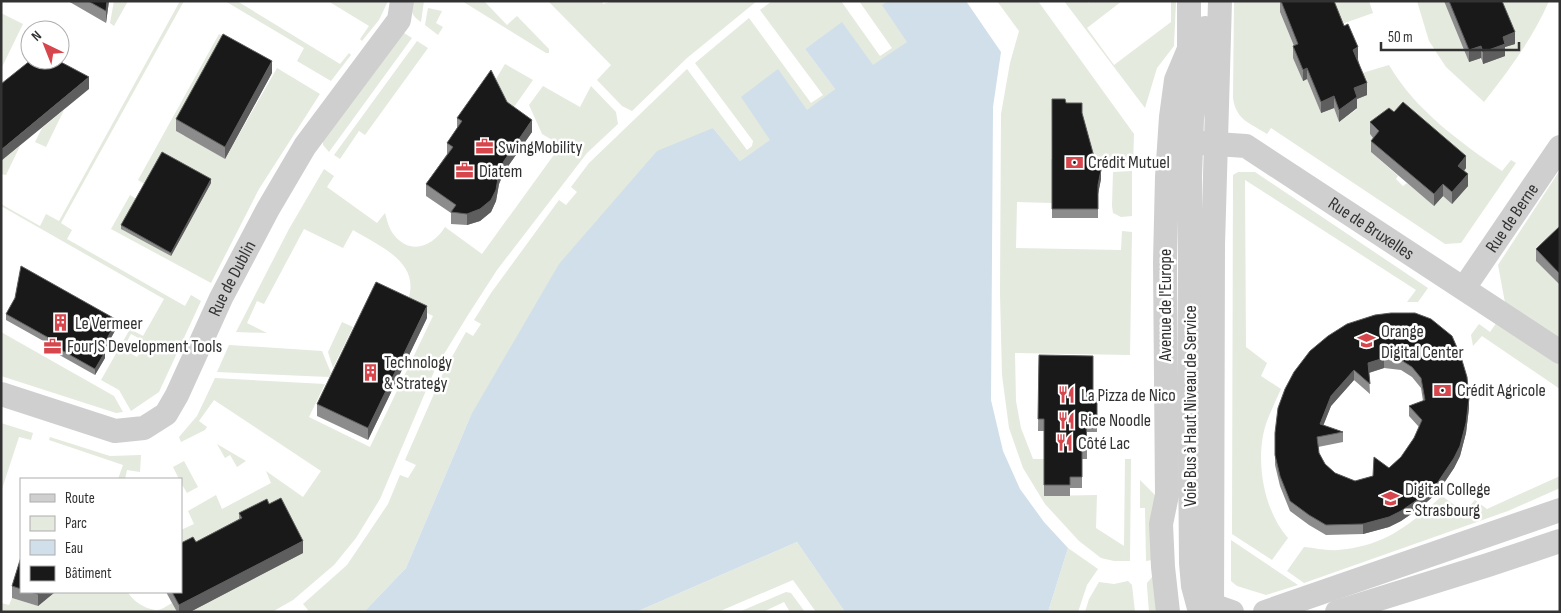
<svg xmlns="http://www.w3.org/2000/svg" width="1561" height="613" font-family="'Sofia Sans Condensed',sans-serif">
<style>
.green{fill:#e4eade;fill-rule:evenodd}
.water{fill:#d0dfea}
.lines{fill:none;stroke-linecap:round;stroke-linejoin:round}
.minor{stroke:#cfcfcf;stroke-width:24}
.wall{fill:#8c8c8c;fill-rule:evenodd}
.shaded-wall{fill:#5e5e5e}
.building{fill:#191919;stroke:#5e5e5e;fill-rule:evenodd}
.labels{text-anchor:middle;stroke-width:5;stroke-linejoin:round;paint-order:stroke}
.poi-label{font-size:18px;fill:#323232;stroke:#fff;text-anchor:start}
.street-label{font-size:18px;fill:#323232;stroke:#fff}
</style>
<rect width="100%" height="100%" fill="#fff"/>
<path class="green" d="M 114,1 L 128,1 L 114,26 L 110,23 Z
M 180,1 L 184,1 L 61,223 L 72,230 L 67,239 L 185,306 L 191,295 L 201,301 L 159,392 L 131,411 L 119,390 L 101,380 L 130,329 L 143,336 L 164,299 L 1,206 L 1,204 L 40,226 L 46,214 L 59,221 ZM 131,334 L 146,342 L 137,357 L 123,349 Z
M 225,1 L 237,1 L 340,64 L 349,53 L 351,55 L 331,81 L 297,61 L 304,48 Z
M 328,1 L 388,1 L 379,20 L 362,41 L 360,39 L 369,26 Z
M 412,1 L 424,1 L 421,22 C 412,16 411,12 412,1 Z
M 462,1 L 484,1 L 507,25 L 517,16 L 549,49 L 549,53 L 546,53 Z
M 548,1 L 602,1 L 603,4 L 613,1 L 757,1 L 687,58 L 632,111 L 622,106 L 597,80 L 611,65 Z
M 772,1 L 841,1 L 880,56 L 892,48 L 859,1 L 888,1 L 883,5 L 908,42 L 873,66 L 842,23 L 805,49 L 835,89 L 807,111 L 742,97 L 771,140 L 740,161 L 713,128 L 471,415 L 406,568 L 364,612 L 307,612 L 308,610 L 303,604 L 347,565 L 388,504 L 400,475 L 408,478 L 416,465 L 405,460 L 444,371 L 466,332 L 473,336 L 481,324 L 474,320 L 491,293 L 559,200 L 566,205 L 577,192 L 571,187 L 589,163 L 687,69 L 747,150 L 752,146 L 753,141 L 695,63 L 749,18 L 811,103 L 823,95 L 760,10 Z
M 997,1 L 1038,1 L 1134,134 L 1133,165 L 1094,166 L 1052,108 L 1051,159 L 1062,159 L 1052,177 L 1052,203 L 1017,202 L 1016,248 L 1121,250 L 1122,231 L 1132,232 L 1130,355 L 1015,353 L 1016,401 L 1021,428 L 1033,459 L 1044,459 L 1044,496 L 1097,495 L 1096,528 L 1124,546 L 1125,459 L 1131,459 L 1130,561 L 1114,561 L 1101,558 L 1079,541 L 1045,504 L 1023,468 L 1009,428 L 1002,375 L 1000,294 L 1001,114 L 1010,63 L 1019,31 Z
M 1064,1 L 1088,1 L 1088,3 L 1091,1 L 1122,1 L 1087,28 L 1114,65 L 1171,22 L 1171,1 L 1176,1 L 1174,46 L 1157,68 L 1145,108 Z
M 1234,1 L 1290,1 L 1280,12 L 1298,56 L 1303,81 L 1307,79 L 1321,113 L 1334,108 L 1339,122 L 1357,109 L 1354,100 L 1359,74 L 1389,65 C 1416,111 1460,142 1502,171 L 1511,160 L 1516,163 L 1461,243 L 1445,244 L 1271,128 L 1267,134 C 1250,123 1236,120 1233,98 ZM 1403,114 L 1466,167 L 1434,205 L 1407,183 L 1403,186 L 1396,179 L 1398,176 L 1371,152 L 1379,143 L 1370,134 Z
M 1329,1 L 1369,1 L 1373,13 L 1339,25 Z
M 1417,1 L 1444,1 L 1483,64 L 1499,4 L 1506,1 L 1549,1 C 1533,38 1509,70 1484,102 L 1446,67 L 1429,41 Z
M 428,8 L 442,11 L 436,23 L 443,27 L 438,35 L 425,25 Z
M 1,13 L 23,24 L 1,69 Z
M 404,33 L 412,38 L 329,152 L 323,145 L 323,140 L 399,37 Z
M 219,34 L 228,39 L 176,131 L 184,136 L 186,132 L 200,144 L 225,159 L 277,68 L 320,94 L 259,189 L 211,283 L 111,229 L 130,195 L 138,200 L 171,256 L 211,183 L 146,185 L 138,180 Z
M 417,41 L 428,48 L 365,135 L 359,131 L 340,159 L 334,155 Z
M 505,64 L 533,80 L 514,107 L 505,101 L 496,79 Z
M 543,86 L 580,107 L 591,86 L 616,112 L 618,124 L 587,153 L 497,270 L 468,315 L 436,367 L 380,499 L 356,538 L 334,565 L 293,600 L 272,612 L 190,612 L 303,553 L 181,555 L 181,530 L 194,524 L 188,511 L 216,495 L 222,509 L 271,483 L 266,471 L 303,497 L 321,471 L 214,400 L 199,421 L 207,427 L 205,430 L 181,442 L 179,437 L 197,416 L 215,378 L 325,384 L 309,417 L 370,447 L 433,316 L 407,303 C 423,263 381,247 353,230 L 343,248 L 304,229 L 264,304 L 257,301 L 247,323 L 267,333 L 236,332 L 289,229 L 324,169 L 334,176 L 327,187 L 377,223 L 385,213 C 387,220 389,229 394,235 C 411,256 433,246 445,227 L 482,254 L 561,145 L 542,134 L 529,105 Z
M 64,110 L 46,147 L 35,142 L 42,128 Z
M 20,146 L 6,175 L 1,174 L 1,161 Z
M 1560,170 L 1560,238 L 1536,261 L 1560,285 L 1560,344 L 1506,308 L 1498,265 Z
M 1132,171 L 1132,216 L 1121,217 L 1113,213 L 1112,206 L 1113,172 Z
M 1238,172 L 1255,172 L 1428,288 L 1418,302 L 1407,302 L 1416,290 L 1245,180 L 1246,347 L 1267,363 L 1261,376 L 1281,389 C 1276,400 1271,411 1267,421 C 1254,457 1263,510 1288,538 L 1272,560 L 1232,534 L 1233,175 Z
M 342,322 L 353,327 L 333,368 L 328,352 Z
M 1497,322 L 1560,362 L 1560,389 L 1482,336 L 1473,346 L 1471,335 L 1479,324 L 1490,332 Z
M 1,332 L 114,396 L 123,412 L 116,413 L 1,376 Z
M 229,345 L 322,351 L 331,373 L 329,377 L 217,372 Z
M 1,423 L 33,433 L 31,440 L 19,437 L 1,492 Z
M 50,437 L 110,456 L 141,455 L 140,472 L 127,470 L 125,479 L 118,479 L 123,465 L 49,440 Z
M 217,444 L 246,461 L 237,467 L 230,455 L 225,458 Z
M 184,461 L 198,487 L 187,493 L 181,483 L 181,479 L 179,479 L 173,467 Z
M 1560,476 L 1560,488 L 1508,511 L 1304,583 L 1287,571 L 1304,547 C 1315,548 1327,551 1338,550 C 1385,546 1408,526 1442,496 L 1464,512 L 1475,500 L 1487,509 Z
M 1140,480 L 1156,496 L 1152,560 L 1146,561 L 1145,508 L 1140,508 Z
M 1231,540 L 1298,585 L 1266,595 L 1237,586 L 1231,581 Z
M 797,542 L 845,612 L 816,612 L 793,580 L 718,612 L 636,612 Z
M 1068,548 L 1098,569 L 1087,585 L 1078,612 L 1048,612 Z
M 1153,576 L 1158,612 L 1149,612 L 1147,586 L 1147,583 Z
M 1128,581 L 1132,585 L 1135,612 L 1085,612 L 1089,599 L 1099,582 L 1114,584 Z
M 55,592 L 128,592 C 132,601 147,610 157,610 C 162,610 168,605 172,603 L 177,612 L 1,612 L 1,603 L 9,605 L 12,598 L 38,606 Z
M 786,592 L 791,593 L 805,612 L 790,612 L 784,602 L 763,612 L 739,612 Z"/>
<path class="water" d="M 888,1 L 966,1 L 1001,52 L 993,107 L 991,400 L 1003,451 L 1020,489 L 1044,522 L 1068,548 L 1048,612 L 845,612 L 797,542 L 636,612 L 364,612 L 406,568 L 471,415 L 559,264 L 657,151 L 713,128 L 740,161 L 770,140 L 741,97 L 778,69 L 807,110 L 835,89 L 805,49 L 842,22 L 873,65 L 907,42 L 882,5 Z"/>
<g class="lines">
<g class="minor">
<path id="s1" d="M 1201,143 L 1246,146 L 1560,352"/>
<path id="s2" d="M 1464,288 L 1560,147"/>
<path id="s3" d="M 1,394 L 115,431 L 144,428 L 166,414 L 177,395 L 221,298 L 268,209 L 305,146 L 399,20 L 402,1"/>
<path d="M 1201,595 L 1212,605 L 1232,612"/>
<path d="M 1168,612 L 1163,567 L 1161,524 L 1167,495 L 1165,262 L 1167,177 L 1171,117 L 1176,80 L 1189,49 L 1189,1"/>
<path d="M 1200,612 L 1193,586 L 1191,563 L 1190,445 L 1190,177 L 1192,119 L 1203,55 L 1205,28"/>
<path d="M 1212,612 L 1213,245 L 1220,1"/>
<path d="M 1265,612 L 1560,510"/>
<path d="M 1337,612 L 1488,565 L 1560,541"/>
</g>
</g>
<path class="wall" d="M 68,1 L 109,1 L 106,23 Z
M 1280,1 L 1334,1 L 1358,59 L 1367,95 L 1357,99 L 1357,108 L 1339,122 L 1334,108 L 1321,113 L 1307,79 L 1303,81 L 1293,58 L 1293,46 L 1294,46 L 1280,12 Z
M 1444,1 L 1502,1 L 1515,44 L 1505,47 L 1505,56 L 1483,64 L 1481,58 L 1469,62 Z
M 272,73 L 225,159 L 176,131 L 176,119 Z
M 1052,99 L 1066,103 L 1082,113 L 1093,153 L 1101,179 L 1098,194 L 1098,218 L 1052,218 Z
M 507,102 L 532,132 L 504,172 L 499,184 L 496,201 L 491,212 L 480,221 L 467,225 L 451,224 L 451,213 L 426,196 L 426,184 L 447,154 L 447,143 L 457,128 L 457,118 Z
M 1370,122 L 1466,168 L 1464,171 L 1468,186 L 1452,204 L 1443,196 L 1434,206 L 1371,152 L 1371,141 L 1373,138 L 1370,134 Z
M 211,183 L 171,256 L 121,229 L 121,225 Z
M 1560,226 L 1560,285 L 1536,261 L 1536,249 Z
M 1391,313 L 1469,408 L 1466,433 L 1460,456 L 1454,468 L 1438,492 L 1420,508 L 1401,521 L 1389,527 L 1363,534 L 1326,535 L 1309,525 L 1290,511 L 1280,486 L 1275,465 L 1275,443 ZM 1384,368 L 1401,370 L 1412,377 L 1421,388 L 1423,401 L 1409,406 L 1409,416 L 1419,427 L 1414,438 L 1401,457 L 1389,468 L 1373,476 L 1355,481 L 1335,473 L 1325,464 L 1319,453 L 1318,447 L 1343,442 L 1343,432 L 1323,425 L 1331,406 L 1354,380 L 1370,394 L 1369,373 Z
M 6,314 L 117,327 L 104,351 L 105,358 L 95,375 L 47,348 L 47,343 L 6,320 Z
M 427,318 L 368,440 L 317,416 L 317,404 Z
M 1039,355 L 1093,398 L 1097,398 L 1097,432 L 1087,432 L 1087,459 L 1082,459 L 1082,488 L 1070,488 L 1070,496 L 1044,496 L 1044,431 L 1038,431 Z
M 269,504 L 303,553 L 190,612 L 177,612 L 166,592 L 181,592 L 196,542 L 239,519 L 239,513 Z
M 21,557 L 21,592 L 55,592 L 38,606 L 12,598 L 12,586 Z"/>
<path class="shaded-wall" d="M 107,1 L 109,1 L 106,23 L 106,11 Z
M 1515,32 L 1515,44 L 1505,47 L 1505,56 L 1483,64 L 1483,52 L 1503,37 Z
M 1481,46 L 1481,58 L 1469,62 L 1469,50 Z
M 1358,47 L 1358,59 L 1353,61 L 1353,50 Z
M 272,61 L 272,73 L 225,159 L 225,147 Z
M 1307,68 L 1307,79 L 1303,81 L 1303,70 Z
M 89,77 L 89,89 L 1,161 L 1,150 Z
M 1367,83 L 1367,95 L 1357,99 L 1357,108 L 1339,122 L 1339,110 L 1354,88 Z
M 1334,96 L 1334,108 L 1321,113 L 1321,102 Z
M 532,120 L 532,132 L 504,172 L 499,184 L 496,201 L 491,212 L 480,221 L 467,225 L 467,214 L 499,172 L 504,161 Z
M 1466,156 L 1466,168 L 1458,178 L 1458,166 Z
M 1101,170 L 1101,179 L 1098,194 L 1098,218 L 1098,185 Z
M 1468,174 L 1468,186 L 1452,204 L 1452,192 Z
M 211,179 L 211,183 L 171,256 L 171,253 Z
M 1443,184 L 1443,196 L 1434,206 L 1434,194 Z
M 427,306 L 427,318 L 368,440 L 368,428 Z
M 117,320 L 117,327 L 101,356 L 101,350 Z
M 105,352 L 105,358 L 95,375 L 95,369 Z
M 1384,358 L 1384,368 L 1368,373 L 1368,363 Z
M 1354,370 L 1354,380 L 1331,406 L 1320,434 L 1320,424 L 1331,396 Z
M 1469,398 L 1469,408 L 1466,433 L 1460,456 L 1454,468 L 1438,492 L 1420,508 L 1401,521 L 1389,527 L 1363,534 L 1363,524 Z
M 303,541 L 303,553 L 190,612 L 179,612 L 179,605 Z
M 41,592 L 55,592 L 38,606 L 38,594 Z"/>
<path class="building" d="M 88,1 L 107,1 L 106,11 Z
M 1281,1 L 1334,1 L 1344,26 L 1348,24 L 1358,47 L 1353,50 L 1367,83 L 1354,88 L 1357,97 L 1339,110 L 1334,96 L 1321,102 L 1307,68 L 1303,70 L 1293,46 L 1298,44 Z
M 1449,1 L 1502,1 L 1515,32 L 1503,37 L 1505,44 L 1483,52 L 1481,46 L 1469,50 Z
M 223,34 L 272,61 L 225,147 L 176,119 Z
M 31,60 L 57,60 L 89,77 L 1,150 L 1,84 Z
M 491,70 L 507,102 L 532,120 L 504,161 L 499,172 L 496,190 L 491,200 L 480,209 L 467,214 L 451,212 L 456,205 L 426,184 L 453,147 L 447,143 L 462,121 L 457,118 Z
M 1052,99 L 1065,99 L 1066,103 L 1082,103 L 1082,113 L 1093,153 L 1101,170 L 1098,185 L 1098,209 L 1052,209 Z
M 1403,102 L 1466,156 L 1458,166 L 1468,174 L 1452,192 L 1443,184 L 1434,194 L 1371,141 L 1379,131 L 1370,122 L 1389,108 L 1394,112 Z
M 162,152 L 211,179 L 171,253 L 121,225 Z
M 1560,226 L 1560,274 L 1536,249 Z
M 21,266 L 117,320 L 101,350 L 105,352 L 95,369 L 47,342 L 49,338 L 6,314 L 15,298 Z
M 376,282 L 427,306 L 368,428 L 317,404 Z
M 1391,313 L 1415,313 L 1431,319 L 1452,336 L 1461,357 L 1467,377 L 1469,398 L 1466,423 L 1460,446 L 1454,458 L 1438,482 L 1420,498 L 1401,511 L 1389,517 L 1363,524 L 1326,525 L 1309,515 L 1290,501 L 1280,476 L 1275,455 L 1275,433 L 1278,408 L 1285,389 L 1294,372 L 1310,351 L 1328,336 L 1347,324 L 1375,315 ZM 1384,358 L 1401,360 L 1412,367 L 1421,378 L 1425,400 L 1409,406 L 1422,420 L 1414,438 L 1401,457 L 1389,468 L 1374,457 L 1373,476 L 1355,481 L 1335,473 L 1325,464 L 1319,453 L 1317,437 L 1343,432 L 1320,424 L 1331,396 L 1354,370 L 1370,384 L 1368,363 Z
M 1039,355 L 1093,356 L 1093,398 L 1097,398 L 1097,420 L 1086,420 L 1087,448 L 1082,448 L 1082,477 L 1070,477 L 1070,485 L 1044,485 L 1044,419 L 1038,419 Z
M 281,498 L 303,541 L 179,605 L 172,592 L 181,592 L 181,543 L 193,537 L 196,542 L 242,518 L 239,513 L 267,499 L 269,504 Z
M 21,557 L 21,589 L 12,586 Z
M 30,592 L 41,592 L 38,594 Z"/>
<defs>
<symbol id="office-bare" viewBox="-9 -9 18 18"><path d="M-6-3h4V-5.5h4V-3h4V5H-6ZM-1-4.5V-3h2v-1.5ZM-6 0V1H6V0Z" fill="#d6464c" stroke="#fff" stroke-width="2.5" paint-order="stroke"/></symbol>
<symbol id="bank-bare" viewBox="-9 -9 18 18"><path d="M-6-4H6V4H-6ZM0-2.3a2.3 2.3 0 1 0 0 4.6a2.3 2.3 0 1 0 0-4.6Z" fill="#d6464c" stroke="#fff" stroke-width="2.5" paint-order="stroke"/></symbol>
<symbol id="building-bare" viewBox="-9 -9 18 18"><path d="M-4-6H4V6H1V3H-1V6H-4ZM-2.5-4.3h1.7v1.8h-1.7ZM.8-4.3h1.7v1.8H.8ZM-2.5-1h1.7V.8h-1.7ZM.8-1h1.7V.8H.8Z" fill="#d6464c" stroke="#fff" stroke-width="2.5" paint-order="stroke"/></symbol>
<symbol id="university-bare" viewBox="-9 -9 18 18"><path d="M0-5L7-2L0 1L-7-2ZM-4 1L0 2.5L4 1V4Q0 6-4 4Z" fill="#d6464c" stroke="#fff" stroke-width="2.5" paint-order="stroke"/></symbol>
<symbol id="restaurant-bare" viewBox="-9 -9 18 18"><path d="M-5-6h1v4h1v-4h1v4h1v-4h1v5L-1.5 .5V6h-2V.5L-5-1ZM5-6V6H3V1.5H1.5Q1.5-4 5-6Z" fill="#d6464c" stroke="#fff" stroke-width="2.5" paint-order="stroke"/></symbol>
</defs>
<g fill-rule="evenodd">
<use href="#office-bare" x="472" y="134" width="25" height="25"/>
<use href="#bank-bare" x="1062" y="150" width="25" height="25"/>
<use href="#office-bare" x="452" y="158" width="25" height="25"/>
<use href="#building-bare" x="48" y="310" width="25" height="25"/>
<use href="#university-bare" x="1354" y="328" width="25" height="25"/>
<use href="#office-bare" x="40" y="334" width="25" height="25"/>
<use href="#building-bare" x="358" y="360" width="25" height="25"/>
<use href="#bank-bare" x="1430" y="378" width="25" height="25"/>
<use href="#restaurant-bare" x="1054" y="382" width="25" height="25"/>
<use href="#restaurant-bare" x="1054" y="408" width="25" height="25"/>
<use href="#restaurant-bare" x="1052" y="430" width="25" height="25"/>
<use href="#university-bare" x="1378" y="486" width="25" height="25"/>
</g>
<g class="labels">
<g class="poi-label">
<text x="498" y="153">SwingMobility</text>
<text x="1088" y="168">Crédit Mutuel</text>
<text x="479" y="177">Diatem</text>
<text x="75" y="329">Le Vermeer</text>
<text x="1381" y="337">Orange<tspan x="1381" dy="21">Digital Center</tspan></text>
<text x="67" y="352">FourJS Development Tools</text>
<text x="384" y="368">Technology<tspan x="384" dy="21">&amp; Strategy</tspan></text>
<text x="1457" y="396">Crédit Agricole</text>
<text x="1081" y="401">La Pizza de Nico</text>
<text x="1080" y="426">Rice Noodle</text>
<text x="1078" y="449">Côté Lac</text>
<text x="1405" y="495">Digital College<tspan x="1405" dy="21">- Strasbourg</tspan></text>
</g>
<g class="street-label">
<text dy="6" stroke="none"><textPath href="#s2" startOffset="85">Rue de Berne</textPath></text>
<text dy="6" stroke="none"><textPath href="#s1" startOffset="195">Rue de Bruxelles</textPath></text>
<text dy="6" stroke="none"><textPath href="#s3" startOffset="326">Rue de Dublin</textPath></text>
<text transform="translate(1165 305) rotate(-90)" y="6">Avenue de l'Europe</text>
<text transform="translate(1190 406) rotate(-90)" y="6">Voie Bus à Haut Niveau de Service</text>
</g>
</g>
<rect width="1561" height="613" fill="none" stroke="#323232" stroke-width="5"/>
<rect x="20" y="478" width="162" height="115" fill="#ffffff" stroke="#adadad"/>
<rect x="30" y="494" width="25" height="8" fill="#cfcfcf" stroke="#adadad"/>
<text x="65" y="503" font-size="15" fill="#323232">Route</text>
<rect x="30" y="516" width="25" height="15" fill="#e4eade" stroke="#adadad"/>
<text x="65" y="528" font-size="15" fill="#323232">Parc</text>
<rect x="30" y="540" width="25" height="15" fill="#d0dfea" stroke="#adadad"/>
<text x="65" y="553" font-size="15" fill="#323232">Eau</text>
<rect x="30" y="566" width="25" height="15" fill="#191919" stroke="#adadad"/>
<text x="65" y="578" font-size="15" fill="#323232">Bâtiment</text>
<g transform="translate(45 45) rotate(317)"><circle r="24" fill="#ffffff" stroke="#adadad"/>
<path d="M0-4L9 19L0 12L-9 19Z" fill="#d6464c"/>
<text y="-8" font-size="14" font-weight="bold" text-anchor="middle" fill="#323232">N</text>
</g>
<path d="M1381 42v8h138v-8" fill="none" stroke="#323232" stroke-width="2.5"/>
<text x="1388" y="42" font-size="15" fill="#323232" stroke="#ffffff" stroke-width="4" paint-order="stroke">50 m</text>
</svg>
